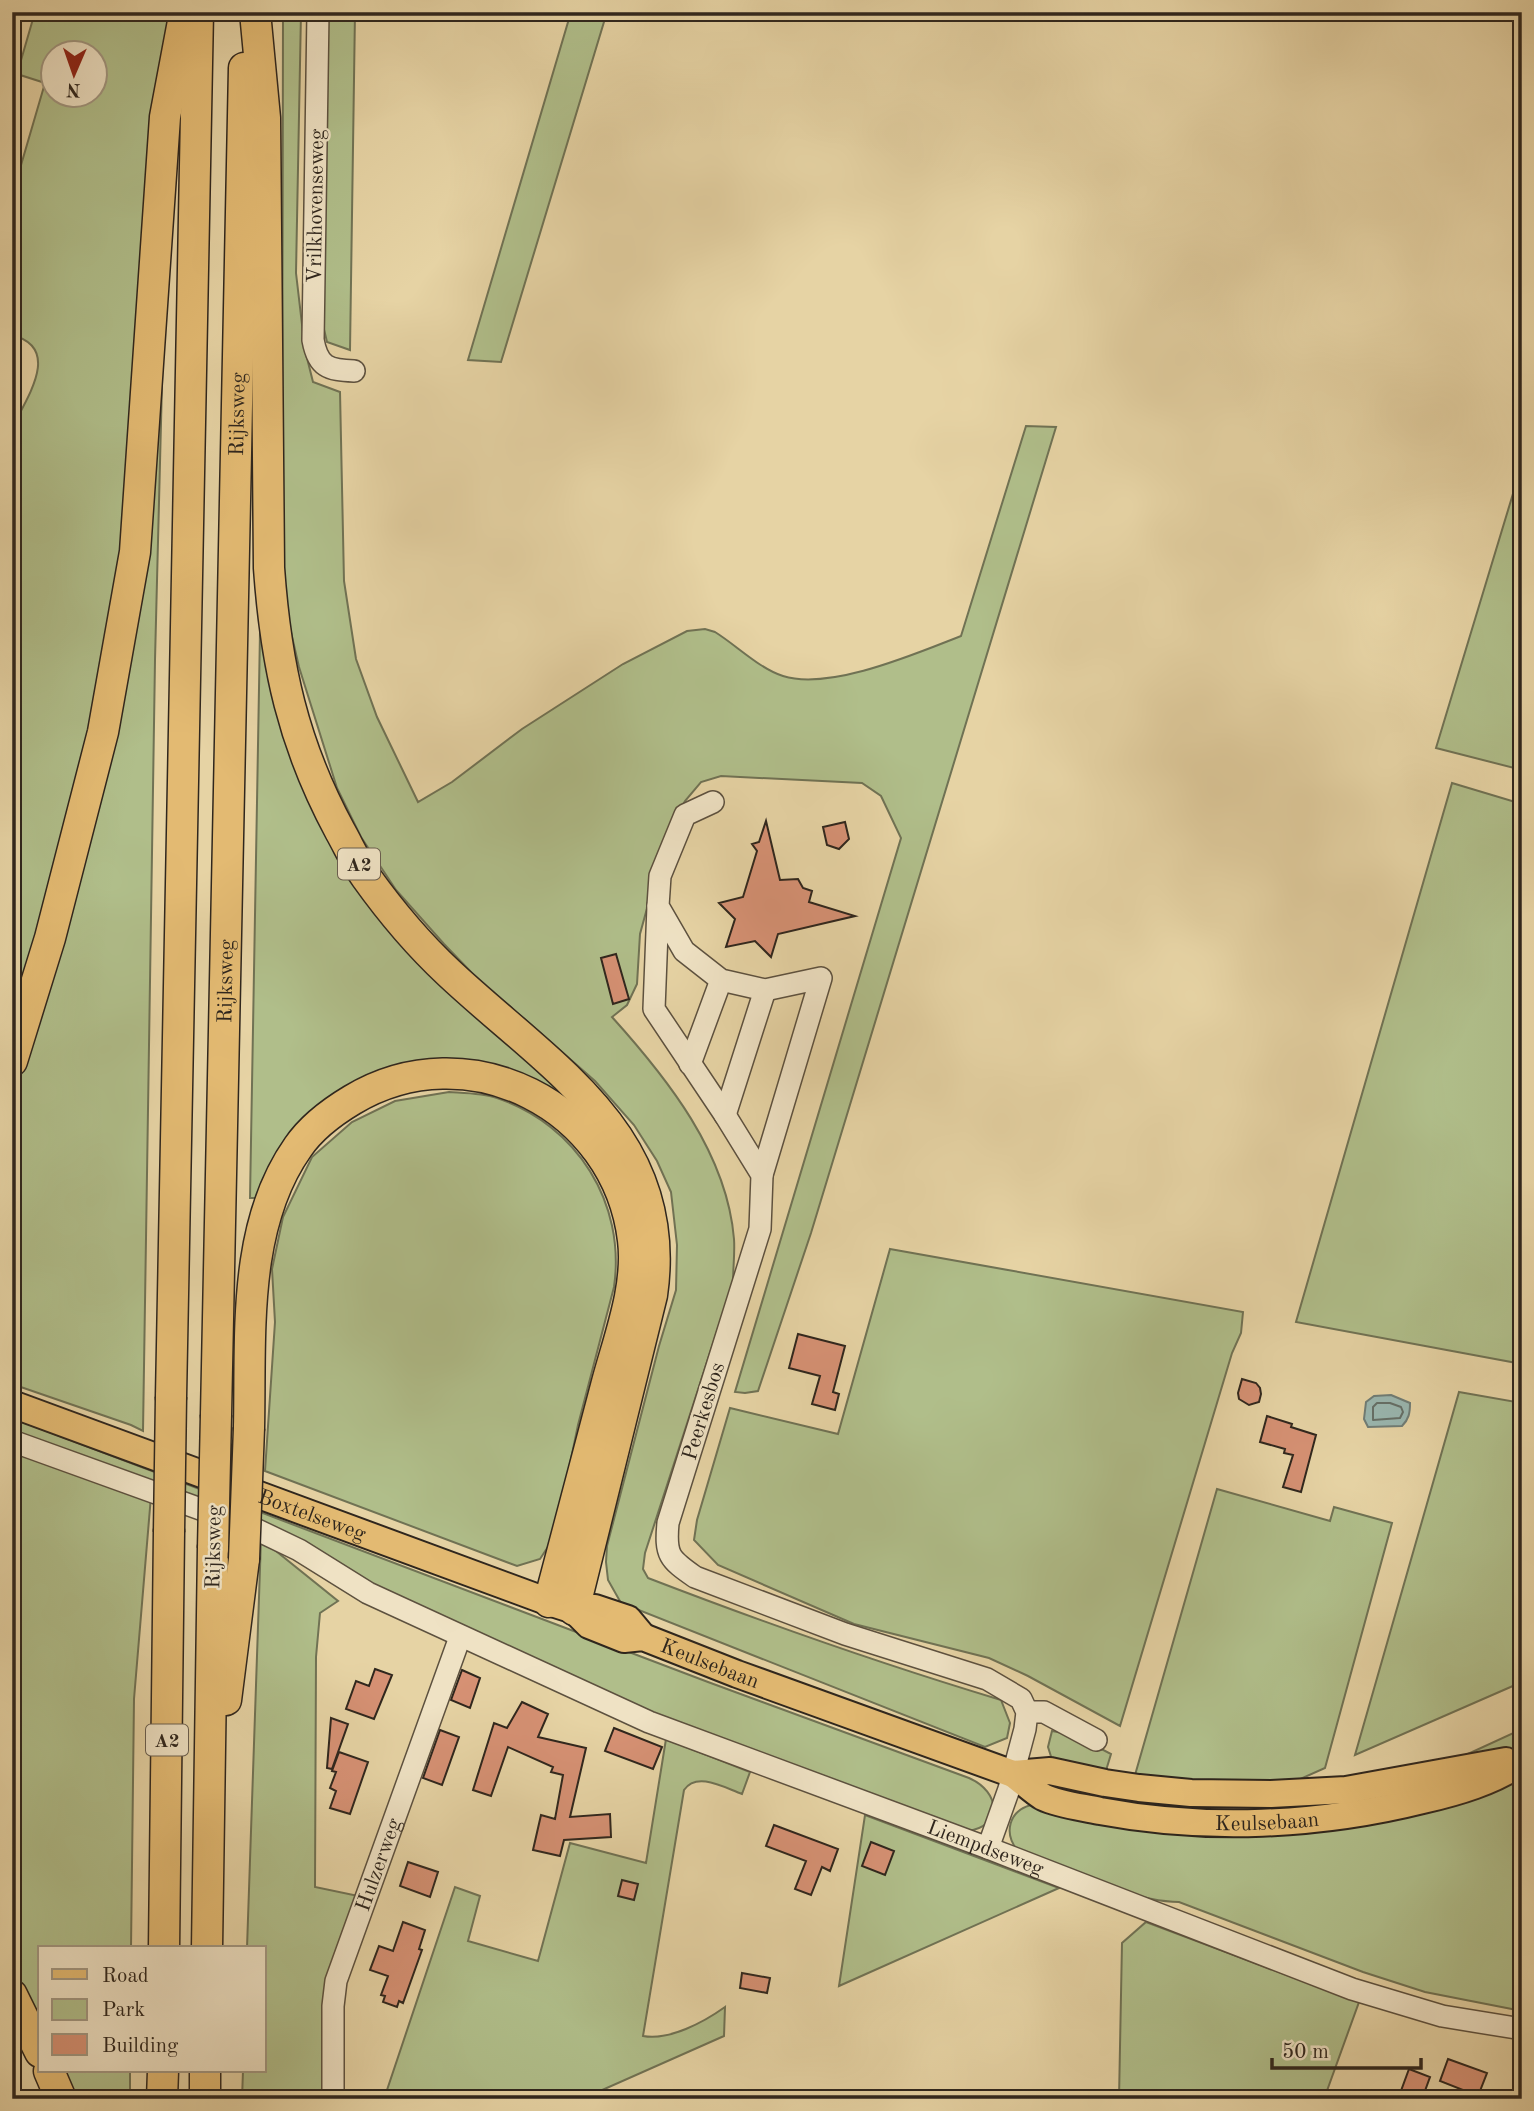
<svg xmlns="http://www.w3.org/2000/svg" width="1534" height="2111" font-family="'Old Standard TT',serif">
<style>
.green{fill:#b0be8a;stroke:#707254;stroke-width:2;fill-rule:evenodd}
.water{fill:#99b6af;stroke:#6f7c75;stroke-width:2}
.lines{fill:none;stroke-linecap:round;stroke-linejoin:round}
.shore{stroke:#646e66;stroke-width:2}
.building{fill:#d69174;stroke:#2f261d;stroke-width:2}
.minor-casing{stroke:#5d513f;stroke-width:24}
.major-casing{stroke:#2f261d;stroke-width:30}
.highway-casing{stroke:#2f261d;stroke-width:33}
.minor{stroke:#efe2c4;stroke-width:21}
.major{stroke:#e3ba72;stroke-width:26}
.highway{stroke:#e3ba72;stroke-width:30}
.highway-bridge-casing{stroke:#2f261d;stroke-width:33;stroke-linecap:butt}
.highway-bridge{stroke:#e3ba72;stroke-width:30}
.labels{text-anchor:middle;stroke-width:5;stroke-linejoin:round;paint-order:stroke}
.shield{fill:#efe2c4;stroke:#695e4f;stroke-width:2}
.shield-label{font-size:19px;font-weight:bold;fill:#2f261d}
.street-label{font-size:21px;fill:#2f261d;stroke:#efe2c4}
</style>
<rect width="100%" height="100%" fill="#e6d3a4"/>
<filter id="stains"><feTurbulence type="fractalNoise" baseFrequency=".00286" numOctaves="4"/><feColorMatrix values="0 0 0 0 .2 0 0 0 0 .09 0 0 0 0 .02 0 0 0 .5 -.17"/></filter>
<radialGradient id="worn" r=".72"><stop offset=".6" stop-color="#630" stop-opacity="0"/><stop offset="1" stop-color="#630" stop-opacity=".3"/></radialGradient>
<path class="green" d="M 35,12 L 181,12 L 145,416 L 100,704 L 12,1023 L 12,428 C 26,399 63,348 12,335 L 12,196 L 45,83 L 17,74 ZM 52,52 L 94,52 L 94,94 L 52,94 Z
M 283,12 L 301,12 L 296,273 L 305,350 L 313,382 L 340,392 L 344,581 L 356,659 L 377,717 L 418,802 L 452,782 L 522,729 L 623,664 L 687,631 L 705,629 L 715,632 C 736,645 760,669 783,676 C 830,691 917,653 961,636 L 1026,426 L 1056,427 L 811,1233 L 758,1391 L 745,1393 L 735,1392 L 901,838 L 881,796 L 862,783 L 721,776 L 701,782 L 685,801 L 668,832 L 640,934 L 637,984 L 627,1005 L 612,1017 C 667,1078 727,1153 734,1239 C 735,1253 733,1268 733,1282 L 645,1553 L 643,1569 L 648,1578 C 765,1623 881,1664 1001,1700 L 1010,1723 L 1007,1738 L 985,1747 L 621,1603 L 608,1580 L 606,1562 L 607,1546 L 659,1346 L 676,1290 L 677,1245 L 671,1192 L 657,1161 L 634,1125 L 595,1081 L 472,973 L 444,944 L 396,890 L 361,837 L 337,788 L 299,667 L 285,606 L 282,553 Z
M 323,12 L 355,12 L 350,350 L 327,342 L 322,321 Z
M 571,12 L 607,12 L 501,362 L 468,360 Z
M 163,344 L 155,660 L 143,1431 L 131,1425 L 12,1384 L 12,1091 L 44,985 Z
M 1522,464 L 1522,770 L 1436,748 Z
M 260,632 L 266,632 L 339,844 L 577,1100 L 570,1104 L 384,1071 L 260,1198 L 250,1198 Z
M 1452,783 L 1522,804 L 1522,1364 L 1296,1322 Z
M 449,1092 C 464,1093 482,1093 497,1098 C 577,1125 626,1203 614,1287 L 578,1425 L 555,1536 L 540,1559 L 517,1566 L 265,1471 L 275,1322 L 272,1269 L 283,1217 L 312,1157 L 352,1122 L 395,1101 Z
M 890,1249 L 1243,1312 L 1241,1333 L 1232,1353 L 1120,1726 L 1028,1676 L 989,1658 L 854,1624 L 718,1565 L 694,1540 L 697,1520 L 730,1408 L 838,1434 Z
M 1459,1392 L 1522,1403 L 1522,1682 L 1355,1755 Z
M 12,1418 L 708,1682 L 969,1778 C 1001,1792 1003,1827 967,1831 L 669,1721 L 12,1432 Z
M 12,1448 L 151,1496 L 134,1699 L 131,1948 L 40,1948 L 40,2034 L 12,1981 Z
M 1217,1489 L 1330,1521 L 1334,1507 L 1392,1523 L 1325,1768 L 1280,1788 L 1133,1782 Z
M 261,1539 L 338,1601 L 320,1613 L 316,1657 L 315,1887 L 363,1897 L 339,1965 L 326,2099 L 242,2099 L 243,2071 L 264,2071 L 264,1948 L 247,1948 Z
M 1522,1729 L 1522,1746 L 1493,1756 L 1433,1770 Z
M 1052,1731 L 1075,1735 L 1111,1754 L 1104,1777 L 1054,1766 L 1048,1747 Z
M 666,1739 L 750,1772 L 742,1794 C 725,1788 697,1771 684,1790 L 643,2036 C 669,2041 704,2022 725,2007 L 724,2036 L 582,2099 L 384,2099 L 455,1887 L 480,1896 L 468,1941 L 538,1961 L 570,1843 L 646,1863 Z
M 1522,1777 L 1522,2011 L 1425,1992 L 1363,1972 L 1179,1902 C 1130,1902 1065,1869 1018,1851 C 1003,1833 1009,1811 1031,1805 L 1167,1827 Z
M 865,1815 L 1059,1888 L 839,1986 Z
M 1146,1922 L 1359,2002 L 1324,2099 L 1119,2099 L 1122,1943 Z
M 58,2071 L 130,2071 L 130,2099 L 70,2099 Z"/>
<path class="water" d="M 1391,1395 L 1410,1403 C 1410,1413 1409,1419 1402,1426 L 1368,1427 L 1364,1419 L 1366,1402 L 1374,1396 Z"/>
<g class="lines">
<path class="shore" d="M 1377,1403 L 1390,1403 L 1401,1407 L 1403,1412 L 1400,1418 L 1373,1420 L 1373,1407 Z"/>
</g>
<path class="building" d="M 766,821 L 780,880 L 798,879 L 803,888 L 812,891 L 809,902 L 855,916 L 778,934 L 771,957 L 755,941 L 726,947 L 735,919 L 719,903 L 743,897 L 757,851 L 752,844 L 759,842 Z
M 845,822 L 849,839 L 839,849 L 827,845 L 823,827 Z
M 616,954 L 629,999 L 613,1004 L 601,958 Z
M 798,1334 L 845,1346 L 833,1392 L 839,1394 L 835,1410 L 812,1404 L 820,1376 L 789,1368 Z
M 1242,1379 L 1256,1383 L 1260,1388 L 1261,1394 L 1259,1402 L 1249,1405 L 1239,1399 L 1238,1393 Z
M 1267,1416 L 1292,1424 L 1291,1427 L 1316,1435 L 1301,1492 L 1283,1487 L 1293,1455 L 1284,1453 L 1285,1449 L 1260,1442 Z
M 375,1669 L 392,1675 L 374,1719 L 346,1709 L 356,1681 L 369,1686 Z
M 462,1670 L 480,1678 L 470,1708 L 451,1700 Z
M 522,1702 L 548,1714 L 538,1737 L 586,1748 L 570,1817 L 610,1814 L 611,1837 L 564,1840 L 560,1856 L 533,1850 L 541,1815 L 555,1819 L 563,1775 L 551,1772 L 553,1767 L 508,1747 L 491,1796 L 473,1790 L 494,1723 L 507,1728 Z
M 331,1718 L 348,1724 L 332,1769 L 327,1768 Z
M 614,1728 L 662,1747 L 653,1769 L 605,1751 Z
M 440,1730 L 459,1737 L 442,1785 L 423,1778 Z
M 339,1752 L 368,1762 L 350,1814 L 330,1808 L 336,1791 L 330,1788 L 336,1772 L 332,1771 Z
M 774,1825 L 838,1849 L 830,1871 L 822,1867 L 811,1895 L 795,1889 L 806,1861 L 766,1846 Z
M 871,1842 L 894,1851 L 885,1875 L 862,1866 Z
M 408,1862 L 438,1872 L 430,1897 L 400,1886 Z
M 622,1880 L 638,1884 L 634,1900 L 618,1896 Z
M 403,1922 L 425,1930 L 419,1949 L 422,1950 L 403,2003 L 399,2001 L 397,2007 L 383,2002 L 385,1996 L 381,1995 L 388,1976 L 370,1970 L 379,1946 L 393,1951 Z
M 742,1973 L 770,1978 L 767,1993 L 740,1988 Z
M 1448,2059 L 1487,2073 L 1478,2096 L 1440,2081 Z
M 1409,2069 L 1430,2077 L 1422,2099 L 1398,2099 Z"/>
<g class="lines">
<defs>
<g id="minor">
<path d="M 318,12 L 313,340 C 318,367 328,370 354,371"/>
<path d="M 713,802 L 685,815 L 660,876 L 658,906 L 684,951 L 721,980 L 765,990 L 821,978 L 762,1175"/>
<path d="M 658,906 L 654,1009 L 725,1115 L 762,1175 L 760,1229 L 668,1523 C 665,1555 669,1559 695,1577 L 845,1634 L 987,1679 L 1021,1699 L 1027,1712 L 1025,1729 L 1009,1789 L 988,1848"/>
<path d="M 690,1064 L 721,980"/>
<path d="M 725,1115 L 765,990"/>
<path id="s1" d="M 12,1441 L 253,1528 L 299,1550 L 368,1593 L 649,1722 L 988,1848 L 1352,1989 L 1442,2016 L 1522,2029"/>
<path d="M 1027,1712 L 1044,1712 L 1096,1740"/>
<path id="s2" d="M 333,2099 L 333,2006 L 336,1981 L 460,1637"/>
</g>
<g id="major">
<path id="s3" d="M 12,1404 L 549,1602 L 574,1610 L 595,1608 L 628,1619 L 643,1637"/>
<path id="s4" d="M 574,1610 L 589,1625 L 624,1639 L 643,1637 L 737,1674 L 1013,1774 C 1023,1781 1033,1791 1043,1797 C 1060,1805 1082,1807 1100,1811 C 1206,1831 1319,1826 1423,1800 C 1458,1792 1492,1782 1522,1762"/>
<path d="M 1013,1774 L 1050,1771 L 1105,1783 L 1139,1788 L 1191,1793 L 1271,1794 L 1346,1790 L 1506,1761"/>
</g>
<g id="highway">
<path d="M 255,12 L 265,118 L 269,568 C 276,666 293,744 340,831 C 349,847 356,863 366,877 C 391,912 419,945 449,973 C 550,1068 675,1136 652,1295 L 574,1610"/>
<path d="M 12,1061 L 50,938 L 103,732 L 135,552 L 165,117 L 184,16"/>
<path d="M 171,1397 L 198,12"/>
<path id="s5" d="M 216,1415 L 244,68"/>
<path d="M 249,1428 C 251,1335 242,1226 298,1147 C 311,1128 332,1112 352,1100 C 468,1030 617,1106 633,1240 C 639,1288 618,1340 606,1386 C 587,1458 568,1530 549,1602"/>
<path d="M 226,1700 L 244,1559"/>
<path d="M 164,1948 L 169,1532"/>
<path d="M 207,1948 L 213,1548"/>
<path d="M 12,1995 L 40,2052"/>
<path d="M 49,2071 L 61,2099"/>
<path d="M 162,2099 L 163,2071"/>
<path d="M 205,2099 L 205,2071"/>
</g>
</defs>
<use href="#minor" class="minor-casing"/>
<use href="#major" class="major-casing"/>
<use href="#highway" class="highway-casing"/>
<use href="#minor" class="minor"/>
<use href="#major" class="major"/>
<use href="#highway" class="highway"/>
<defs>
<path id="highway-bridge" d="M 169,1532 L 171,1397
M 213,1548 L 216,1415
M 244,1559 L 249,1428"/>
</defs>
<use href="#highway-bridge" class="highway-bridge-casing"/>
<use href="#highway-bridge" class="highway-bridge"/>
</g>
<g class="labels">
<g class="shield">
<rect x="338" y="848.5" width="42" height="31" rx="5"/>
<rect x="146" y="1724.5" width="42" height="31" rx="5"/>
</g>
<g class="shield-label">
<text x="359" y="871">A2</text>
<text x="167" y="1747">A2</text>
</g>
<g class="street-label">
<text transform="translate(315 206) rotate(-89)" y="7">Vrilkhovenseweg</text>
<text dy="7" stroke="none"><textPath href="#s5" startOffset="1001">Rijksweg</textPath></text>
<text dy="7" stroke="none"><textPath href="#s5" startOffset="434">Rijksweg</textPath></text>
<text transform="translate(703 1411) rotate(-73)" y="7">Peerkesbos</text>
<text dy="7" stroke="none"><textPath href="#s3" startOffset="320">Boxtelseweg</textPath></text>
<text transform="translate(213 1547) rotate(-89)" y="7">Rijksweg</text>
<text dy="7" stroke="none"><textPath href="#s4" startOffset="150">Keulsebaan</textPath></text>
<text dy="7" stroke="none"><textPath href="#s4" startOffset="737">Keulsebaan</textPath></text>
<text dy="7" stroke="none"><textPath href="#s1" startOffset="1057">Liempdseweg</textPath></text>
<text dy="7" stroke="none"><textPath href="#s2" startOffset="242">Hulzerweg</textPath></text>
</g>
</g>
<rect width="1534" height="2111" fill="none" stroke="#e6d3a4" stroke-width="42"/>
<rect x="14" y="14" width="1506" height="2083" fill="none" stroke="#2f261d" stroke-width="3.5"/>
<rect x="21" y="21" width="1492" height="2069" fill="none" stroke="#2f261d" stroke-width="2"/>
<rect x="38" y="1946" width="228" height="126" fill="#efe2c4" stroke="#a29781" stroke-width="2"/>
<rect x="52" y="1969" width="35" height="10" fill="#e3ba72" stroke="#a29781" stroke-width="2"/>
<text x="102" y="1982" font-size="21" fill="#2f261d">Road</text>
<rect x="52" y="1999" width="35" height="21" fill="#b0be8a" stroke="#a29781" stroke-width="2"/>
<text x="102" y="2016" font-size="21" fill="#2f261d">Park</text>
<rect x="52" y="2034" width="35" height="21" fill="#d69174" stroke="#a29781" stroke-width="2"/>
<text x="102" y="2052" font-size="21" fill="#2f261d">Building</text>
<g transform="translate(74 74) rotate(182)"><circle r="33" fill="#efe2c4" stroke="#a29781" stroke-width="2"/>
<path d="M0-5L12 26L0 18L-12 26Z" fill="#8f2418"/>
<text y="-10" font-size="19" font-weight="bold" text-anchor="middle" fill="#2f261d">N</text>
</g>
<path d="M1272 2058v10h149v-10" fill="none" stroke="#2f261d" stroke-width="3.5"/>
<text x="1282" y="2058" font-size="21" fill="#2f261d" stroke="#efe2c4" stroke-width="5" paint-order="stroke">50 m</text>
<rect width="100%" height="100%" filter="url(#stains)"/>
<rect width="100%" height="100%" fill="url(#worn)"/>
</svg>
